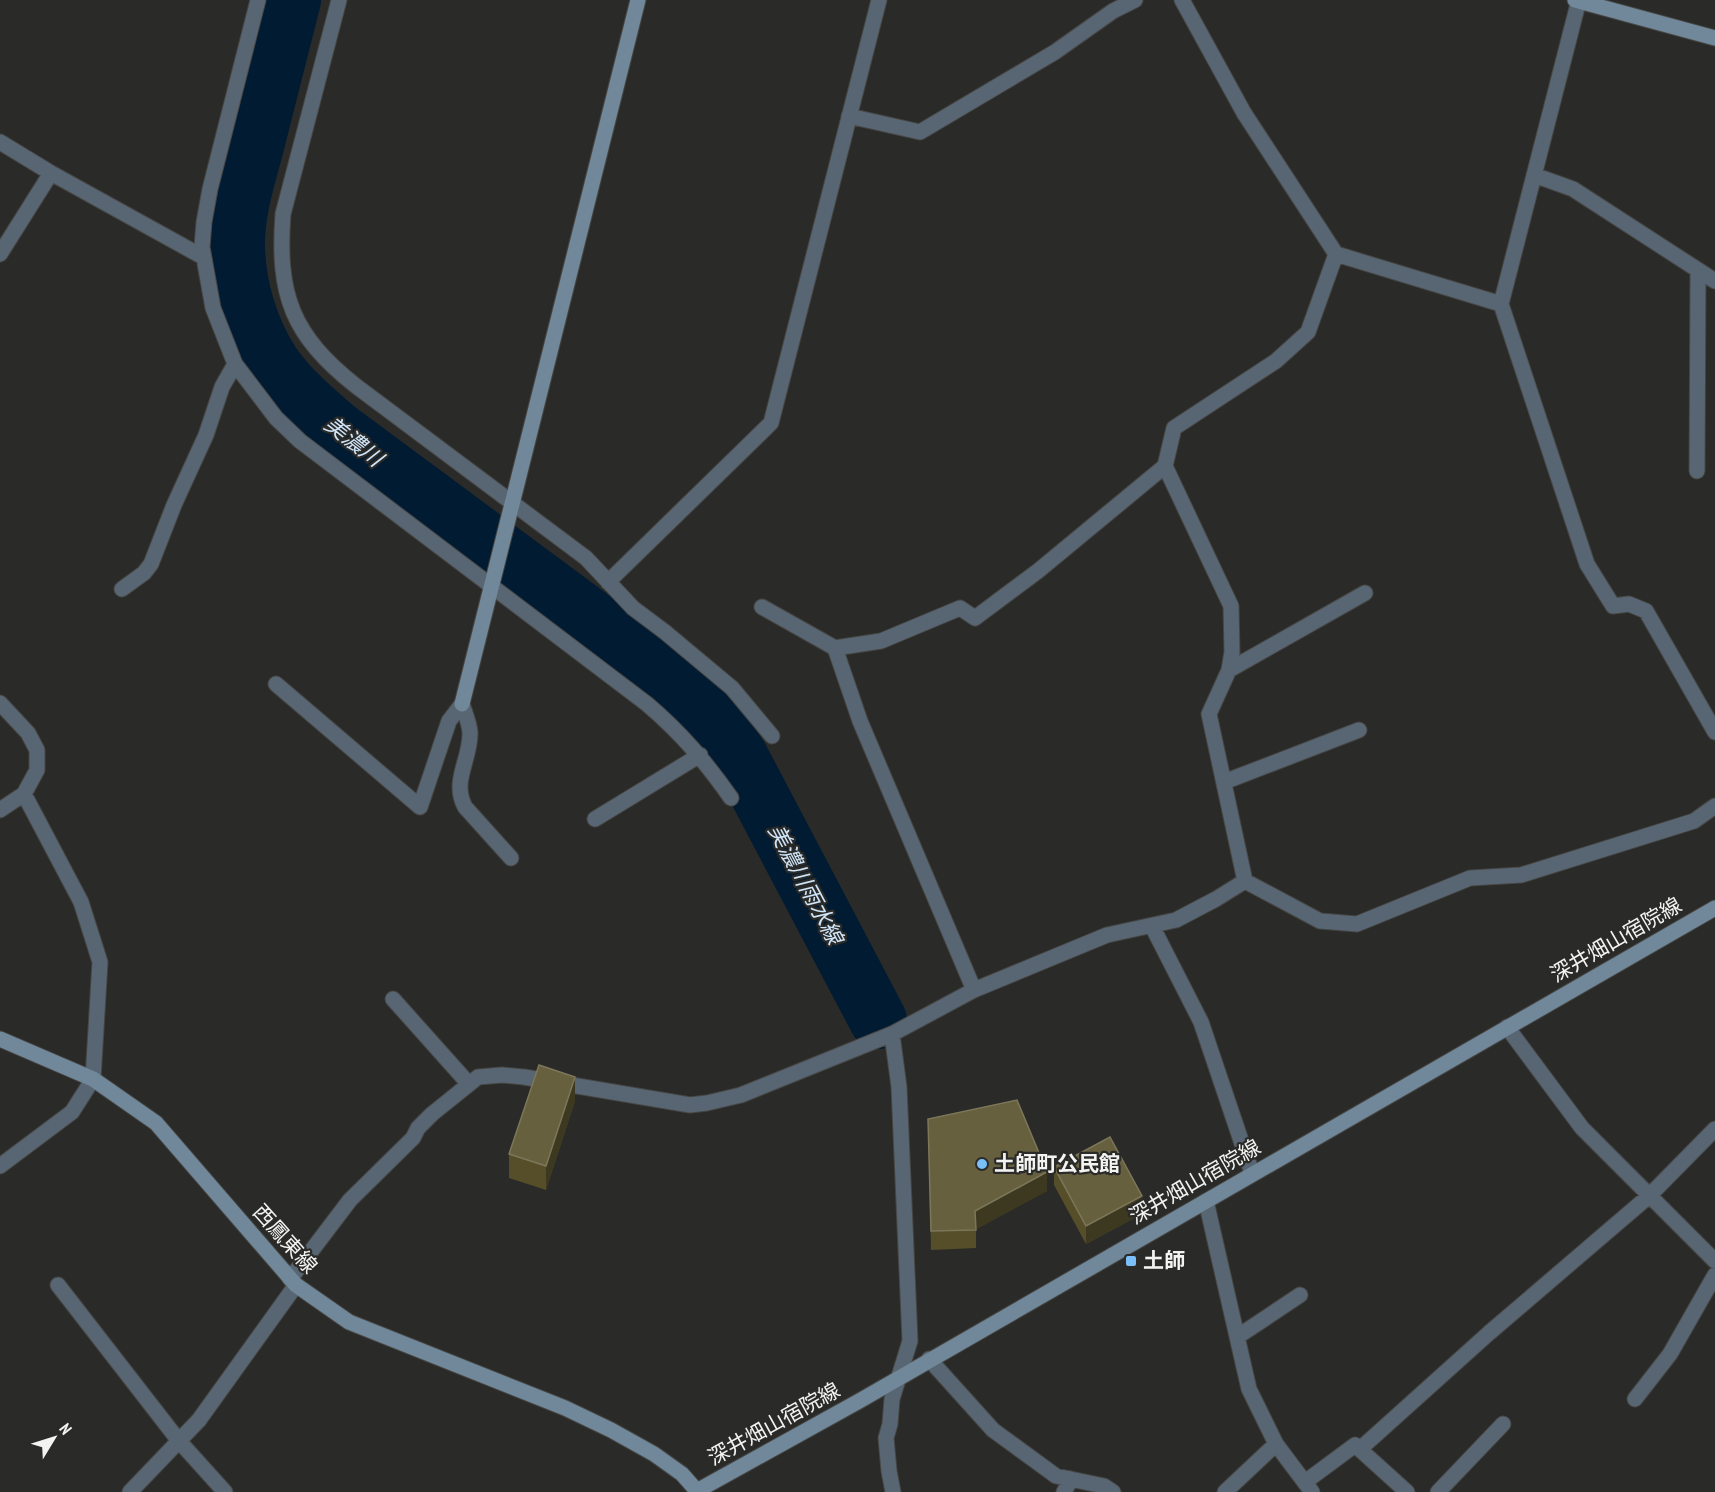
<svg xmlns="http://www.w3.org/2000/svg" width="1715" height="1492" font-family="'PT Sans Narrow','Noto Sans JP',sans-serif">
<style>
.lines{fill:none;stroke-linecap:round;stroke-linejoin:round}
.river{stroke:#001b32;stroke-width:58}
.lane-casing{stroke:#464644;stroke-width:17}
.street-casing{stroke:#464644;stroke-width:17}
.secondary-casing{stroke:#464644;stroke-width:17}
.lane{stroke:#586673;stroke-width:15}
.street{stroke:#586673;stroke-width:15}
.secondary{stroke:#71889b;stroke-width:15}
.wall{fill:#564e29}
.shaded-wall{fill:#3d3820}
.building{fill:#67603f;stroke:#7d775a;stroke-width:1.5}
.poi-dot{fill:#7abff8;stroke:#2a2a28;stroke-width:2}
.labels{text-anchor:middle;stroke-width:4.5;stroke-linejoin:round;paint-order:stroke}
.street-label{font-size:21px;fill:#f3f3f1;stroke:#2a2a28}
.poi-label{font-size:21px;font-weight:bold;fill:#f3f3f1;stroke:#2a2a28;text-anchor:start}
.water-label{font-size:22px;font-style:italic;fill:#d0e6fa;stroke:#2a2a28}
</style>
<rect width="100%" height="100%" fill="#2a2a28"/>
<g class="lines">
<path class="river" d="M 292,0 C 280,49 267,97 255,146 C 246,179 235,214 236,248 C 237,288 250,331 272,364 C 290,390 313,409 336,429 L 684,687 L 719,726 L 740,758 L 878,1020"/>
<defs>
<path id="lane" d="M 762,607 L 835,648 L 881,641 L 960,608 L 975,618 L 1038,571 L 1165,466
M 0,1166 L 72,1112 L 93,1079
M 58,1285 L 179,1441 L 225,1492"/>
<path id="street" d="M 258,0 L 210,189 L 204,222 L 202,247 L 213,308 L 235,364 L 276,418 L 300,441 L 647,704 C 681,733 705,761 731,798
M 339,0 L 283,214 C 277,296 292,335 356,386 L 586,558 L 633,608 L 665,632 L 732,688 L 772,736
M 1182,0 L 1244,113 L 1336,254 L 1501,304
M 1579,0 L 1501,304 L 1587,564 L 1613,606 L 1629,604 L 1646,611 L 1715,732
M 849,116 L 920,132 L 1055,52 L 1113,11 L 1135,0
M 0,142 L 51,173 L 203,257
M 1534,175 L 1573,189 L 1715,281
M 0,254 L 51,173
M 1336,254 L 1308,332 L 1276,361 L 1174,428 L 1165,466 L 1231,606 L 1232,652 L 1229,670 L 1209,714 L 1245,881 L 1320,921 L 1357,924 L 1470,878 L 1521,875 L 1694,821 L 1715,806
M 1697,471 L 1698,270
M 608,582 L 771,423 L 879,0
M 122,589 L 144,573 L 151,564 L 174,505 L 206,435 L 222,387 L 235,364
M 835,648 L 860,721 L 974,990
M 1229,670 L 1365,593
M 276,684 L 420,807 L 449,721 L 462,704
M 0,703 L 28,733 L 37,750 L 37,770 L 24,794 L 0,810
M 462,704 C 465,713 469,722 470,732 C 471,759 451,781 465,807 L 511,858
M 1224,782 L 1359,730
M 24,794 L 81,902 L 100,962 L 93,1079
M 595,819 L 700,755
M 1152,926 L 1201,1022 L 1252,1173
M 393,999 L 468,1083
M 1507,1027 L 1582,1128 L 1715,1261
M 892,1034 L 899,1087 L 910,1341 L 892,1399 L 890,1424 L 886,1438 L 889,1471 L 893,1492
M 1206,1201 L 1249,1389 L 1276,1444 L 1312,1492
M 290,1279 L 350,1200 L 413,1138 L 418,1128 L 432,1114 L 478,1077 L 502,1075 L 524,1077 L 690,1105 L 707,1103 L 741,1095 L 892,1034 L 974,990 L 1107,935 L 1176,920 L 1216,899 L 1245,881
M 1237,1337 L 1300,1295
M 929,1359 L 993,1430 L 1056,1476 L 1104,1486 L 1113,1492
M 1635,1399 L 1670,1354 L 1715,1275
M 1360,1449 L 1489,1333 L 1649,1196 L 1715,1129
M 1305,1482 L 1355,1445 L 1407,1492
M 130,1492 L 199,1420 L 296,1285
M 1064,1492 L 1071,1479
M 1225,1492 L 1276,1444
M 1438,1492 L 1503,1424"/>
<path id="secondary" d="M 1575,0 L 1715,38
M 462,704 L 638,0
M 0,1039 L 93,1079 L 156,1123 L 296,1285 L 349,1322 L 565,1408 L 611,1430 L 654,1454 L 682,1474 L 697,1491
M 695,1492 L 861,1400 L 1715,908"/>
</defs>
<use href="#lane" class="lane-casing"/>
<use href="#street" class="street-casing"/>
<use href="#secondary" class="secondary-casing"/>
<use href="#lane" class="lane"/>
<use href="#street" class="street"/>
<use href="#secondary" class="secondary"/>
</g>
<path class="wall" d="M 575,1101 L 546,1190 L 509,1178 L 509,1154 Z
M 928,1119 L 1047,1191 L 976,1229 L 976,1248 L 931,1250 Z
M 1054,1167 L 1142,1214 L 1086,1244 L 1054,1185 Z"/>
<path class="shaded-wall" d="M 575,1077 L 575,1101 L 546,1190 L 546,1166 Z
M 1047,1172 L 1047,1191 L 975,1230 L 975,1211 Z
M 1142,1196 L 1142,1214 L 1086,1244 L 1086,1226 Z"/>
<path class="building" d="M 539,1065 L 575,1077 L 546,1166 L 509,1154 Z
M 1017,1100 L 1047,1172 L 975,1211 L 976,1230 L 931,1231 L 928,1119 Z
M 1110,1137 L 1142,1196 L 1086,1226 L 1054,1167 Z"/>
<g class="poi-dot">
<circle cx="982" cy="1164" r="6"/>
<rect x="1125" y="1255" width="12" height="12" rx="3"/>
</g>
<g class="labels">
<g class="street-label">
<text transform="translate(1616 940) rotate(-30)" y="7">深井畑山宿院線</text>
<text transform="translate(1195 1182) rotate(-30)" y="7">深井畑山宿院線</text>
<text transform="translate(285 1239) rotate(48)" y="7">西鳳東線</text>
<text transform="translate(774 1424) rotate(-29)" y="7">深井畑山宿院線</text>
</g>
<g class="poi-label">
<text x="994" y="1171">土師町公民館</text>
<text x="1143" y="1268">土師</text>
</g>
<g class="water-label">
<text transform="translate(354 441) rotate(38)" y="8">美濃川</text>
<text transform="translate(806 884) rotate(62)" y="8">美濃川雨水線</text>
</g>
</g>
<g transform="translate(54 1438) rotate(52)" stroke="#2a2a28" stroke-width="4.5" paint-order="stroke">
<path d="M0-4.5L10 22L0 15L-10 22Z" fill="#f3f3f1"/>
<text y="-9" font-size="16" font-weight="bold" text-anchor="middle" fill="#f3f3f1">N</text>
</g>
</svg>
